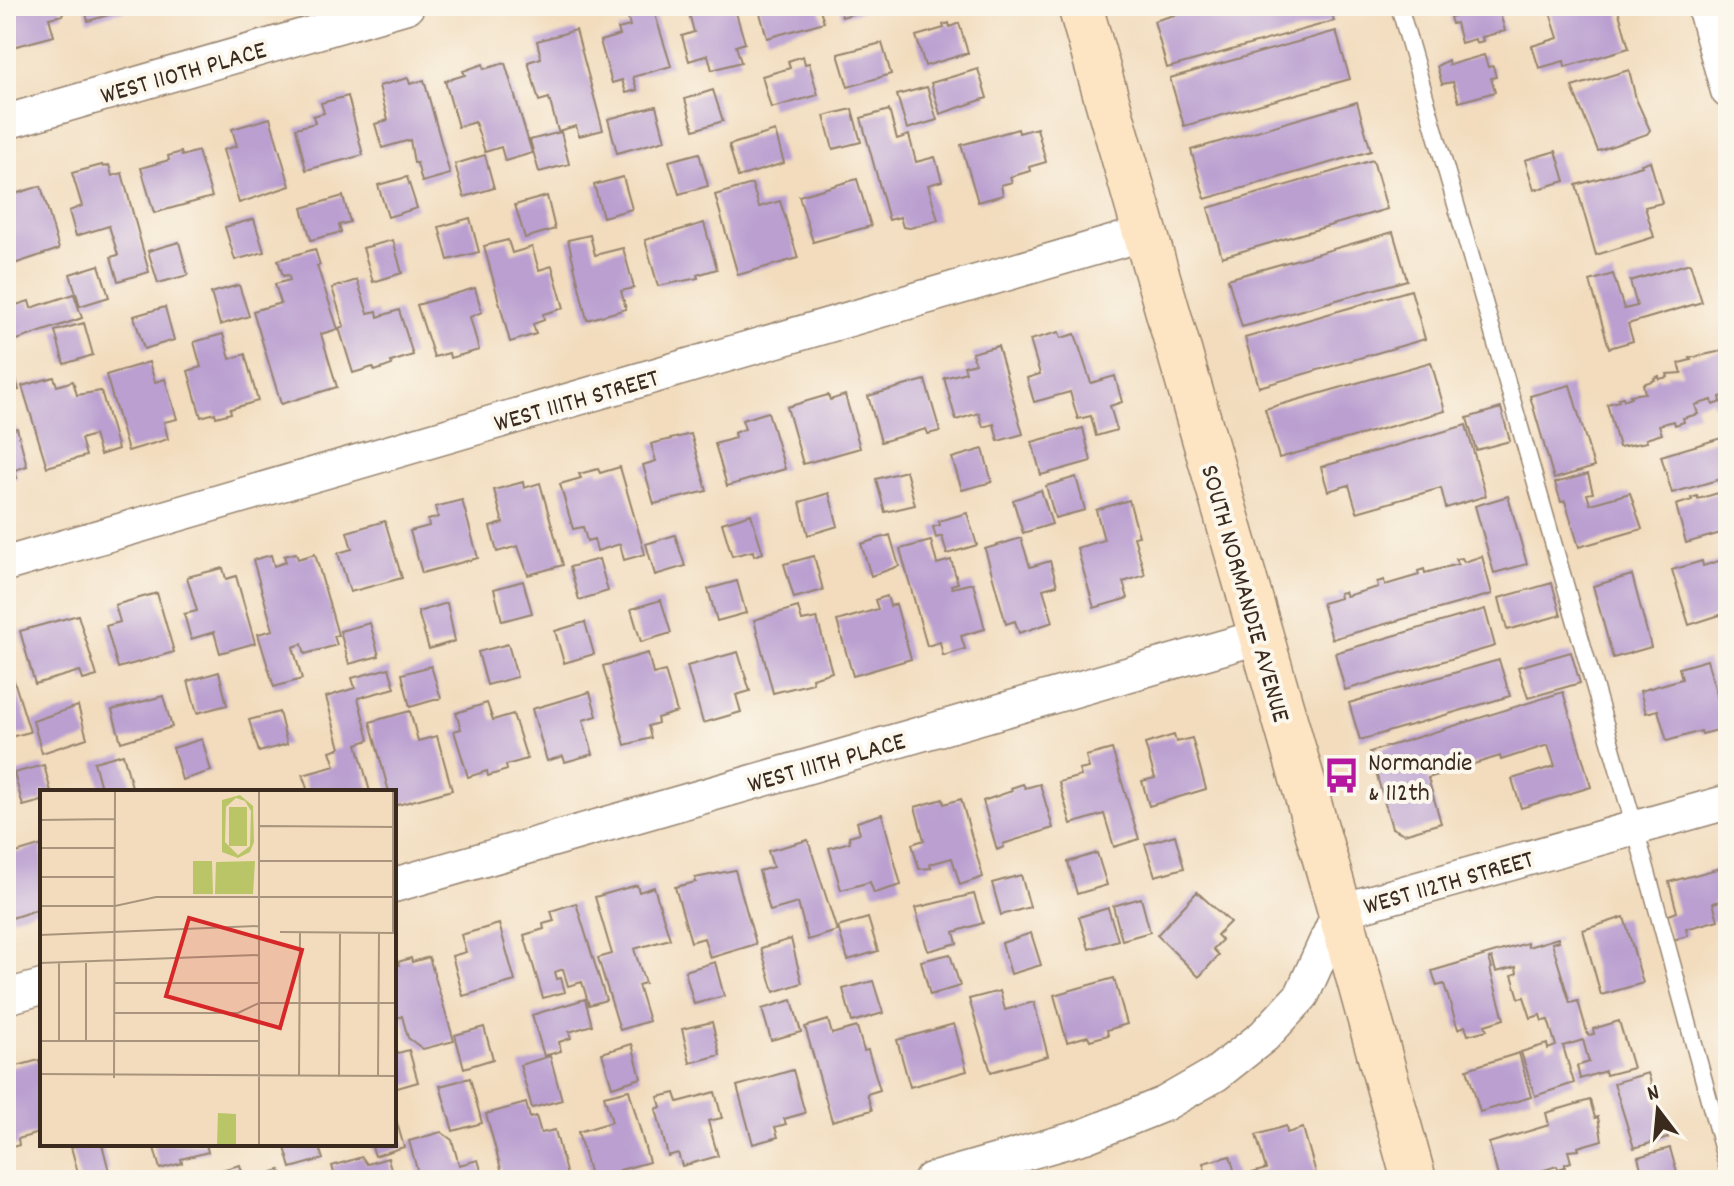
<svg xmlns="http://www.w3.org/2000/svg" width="1734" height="1186" font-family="Dekko,sans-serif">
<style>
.building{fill:#ba9fd0}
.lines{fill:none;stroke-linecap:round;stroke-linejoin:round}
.service-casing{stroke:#96836e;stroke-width:19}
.minor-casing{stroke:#96836e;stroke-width:37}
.secondary-casing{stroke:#96836e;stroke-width:47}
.service{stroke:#fff;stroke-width:16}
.minor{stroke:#fff;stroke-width:34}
.secondary{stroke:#fde5c4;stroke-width:44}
.labels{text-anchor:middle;stroke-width:8;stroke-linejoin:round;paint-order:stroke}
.street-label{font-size:26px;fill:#3b2a1e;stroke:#fbf7ec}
.poi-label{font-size:26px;fill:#3b2a1e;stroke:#fbf7ec;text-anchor:start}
.inset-road{fill:none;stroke:#a9957d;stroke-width:2}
.view{fill:#d62828;fill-opacity:0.15;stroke:#d62828;stroke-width:4}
.inset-edge{fill:none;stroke:#3b2a1e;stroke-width:4}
</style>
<rect width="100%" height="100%" fill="#fbf7ec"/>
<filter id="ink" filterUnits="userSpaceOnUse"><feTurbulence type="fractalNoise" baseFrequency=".0125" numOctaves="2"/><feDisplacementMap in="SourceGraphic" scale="16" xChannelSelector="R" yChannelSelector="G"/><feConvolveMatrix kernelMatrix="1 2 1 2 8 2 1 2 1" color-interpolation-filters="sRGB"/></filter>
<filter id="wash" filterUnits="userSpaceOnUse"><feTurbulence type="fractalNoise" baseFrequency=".006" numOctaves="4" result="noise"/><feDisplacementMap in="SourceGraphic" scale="32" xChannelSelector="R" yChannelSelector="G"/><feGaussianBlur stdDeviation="1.8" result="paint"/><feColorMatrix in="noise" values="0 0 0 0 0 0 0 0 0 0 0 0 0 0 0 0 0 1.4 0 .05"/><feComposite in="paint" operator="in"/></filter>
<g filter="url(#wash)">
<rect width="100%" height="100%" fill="#f2dcbd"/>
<g id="blocks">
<path class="building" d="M 6,6 L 60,6 L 63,15 L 49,18 L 54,36 L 13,47 L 6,22 Z
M 84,6 L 136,6 L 136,7 L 88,21 Z
M 687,6 L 734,6 L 745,43 L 736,46 L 741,62 L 712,70 L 708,55 L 689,61 L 682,36 L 694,32 Z
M 758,6 L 819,6 L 824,22 L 767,38 Z
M 839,6 L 875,6 L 875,7 L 842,17 Z
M 1205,6 L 1330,6 L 1334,21 L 1167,68 L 1154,21 Z
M 1470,6 L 1498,6 L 1505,31 L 1482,37 L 1483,41 L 1476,43 L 1475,39 L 1461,43 L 1456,23 L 1452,24 L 1450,17 L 1454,16 L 1453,11 Z
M 1548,6 L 1617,6 L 1629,48 L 1565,67 L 1564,61 L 1539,68 L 1532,46 L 1558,38 Z
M 653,8 L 671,66 L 633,77 L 637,90 L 626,93 L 622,80 L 612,83 L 600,41 L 620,35 L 618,29 L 630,26 L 627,15 Z
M 949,23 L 950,27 L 959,23 L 968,53 L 925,66 L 916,36 L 944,28 L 943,25 Z
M 576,30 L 603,130 L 579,136 L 576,126 L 558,131 L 549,98 L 539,101 L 528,62 L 541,58 L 537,41 Z
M 1336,31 L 1350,79 L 1184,126 L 1170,78 Z
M 882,43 L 891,74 L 848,87 L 838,54 Z
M 1484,55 L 1488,67 L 1493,66 L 1496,77 L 1491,78 L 1495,92 L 1459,102 L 1453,82 L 1442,84 L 1437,66 L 1448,60 L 1449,65 Z
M 803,56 L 805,64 L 809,63 L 818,95 L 771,108 L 762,76 L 790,68 L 788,61 Z
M 505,63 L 532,153 L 505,161 L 501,147 L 485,152 L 475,122 L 458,127 L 445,81 L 465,75 L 463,71 L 483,64 L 484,69 Z
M 978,69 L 987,98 L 940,114 L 931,83 Z
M 1629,70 L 1636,99 L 1650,130 L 1647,134 L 1598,151 L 1572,87 Z
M 408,78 L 410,84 L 424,80 L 450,174 L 422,182 L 417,163 L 414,163 L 410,140 L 382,148 L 375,124 L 388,120 L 379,86 Z
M 927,87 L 937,120 L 907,129 L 897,95 Z
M 713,90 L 723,121 L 694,130 L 685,99 Z
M 348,96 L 363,155 L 306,170 L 296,128 L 315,123 L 313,116 L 324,113 L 321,103 Z
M 1357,102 L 1371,151 L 1205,199 L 1191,150 Z
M 656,106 L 665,140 L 617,153 L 608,119 Z
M 852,109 L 861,142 L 833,149 L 824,116 Z
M 889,110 L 897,139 L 909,135 L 916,162 L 935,157 L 942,181 L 928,185 L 938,220 L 910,228 L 903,227 L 900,217 L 889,220 L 861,118 Z
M 270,118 L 290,186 L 239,203 L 223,150 L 237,146 L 232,129 Z
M 1037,128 L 1046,162 L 1029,167 L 1030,171 L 1010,177 L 1012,182 L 1001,185 L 1003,195 L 978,202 L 961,145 L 1018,129 L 1019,133 Z
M 775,131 L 784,163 L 738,177 L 729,145 Z
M 561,132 L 569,164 L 539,172 L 530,140 Z
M 198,151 L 212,197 L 154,213 L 141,168 L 169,160 L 168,156 L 181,152 L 182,156 Z
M 1556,151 L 1565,181 L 1534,190 L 1525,160 Z
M 699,153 L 708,186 L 679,194 L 669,161 Z
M 485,155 L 494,188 L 464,197 L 455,164 Z
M 1373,160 L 1387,209 L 1222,257 L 1208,208 Z
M 1650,161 L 1662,203 L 1645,207 L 1654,237 L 1596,255 L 1576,185 L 1642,166 L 1641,164 Z
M 102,165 L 103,167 L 109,165 L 112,176 L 122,173 L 149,272 L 118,281 L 111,257 L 118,255 L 109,226 L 76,236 L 69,211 L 82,206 L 72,173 Z
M 407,177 L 417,208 L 388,217 L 378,185 Z
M 623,177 L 632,209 L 603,217 L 594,185 Z
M 857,179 L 871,226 L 813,242 L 799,196 Z
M 752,184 L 759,207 L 780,201 L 798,258 L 738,275 L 715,195 Z
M 41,186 L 59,249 L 8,266 L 6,264 L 6,209 L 14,207 L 11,195 Z
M 343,196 L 350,222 L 339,225 L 341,232 L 311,240 L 302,208 Z
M 547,196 L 555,229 L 525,238 L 515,205 Z
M 470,218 L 479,252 L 448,260 L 439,227 Z
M 254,219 L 264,252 L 235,260 L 225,227 Z
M 704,223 L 717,269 L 697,275 L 698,278 L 658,286 L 645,240 Z
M 1393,232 L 1407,280 L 1242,327 L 1228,279 Z
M 590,235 L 595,255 L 623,248 L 634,288 L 621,291 L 626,309 L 587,320 L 568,240 Z
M 393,240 L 402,273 L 373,282 L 363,248 Z
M 508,240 L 512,253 L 532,247 L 539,270 L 552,266 L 564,308 L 543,314 L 544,320 L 533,324 L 536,334 L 510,342 L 484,246 Z
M 179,242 L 188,275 L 158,283 L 148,251 Z
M 315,249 L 320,265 L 317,266 L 338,329 L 321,334 L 337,387 L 281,404 L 253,311 L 281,303 L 275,284 L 290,280 L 288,275 L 283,276 L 278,260 Z
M 1690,263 L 1702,302 L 1628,324 L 1633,341 L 1609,348 L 1590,281 L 1613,274 L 1624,309 L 1637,306 L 1630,281 Z
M 99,265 L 109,297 L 80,306 L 70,274 Z
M 357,280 L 368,313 L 377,311 L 378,317 L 399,310 L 413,355 L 391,362 L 392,365 L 375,371 L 373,367 L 353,373 L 339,328 L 344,326 L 332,288 Z
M 239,285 L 249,316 L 220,325 L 211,293 Z
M 475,288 L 482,312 L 470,317 L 479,350 L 450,358 L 449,353 L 434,357 L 417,305 Z
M 1411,290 L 1425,339 L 1259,387 L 1245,338 Z
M 74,294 L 82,318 L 11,342 L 6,328 L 6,308 L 29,301 L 31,308 Z
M 165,307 L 174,340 L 144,349 L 134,316 Z
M 84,323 L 93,355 L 64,364 L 55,331 Z
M 1059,332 L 1061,338 L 1075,334 L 1091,383 L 1115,376 L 1122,402 L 1110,406 L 1117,430 L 1096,436 L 1091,416 L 1078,419 L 1070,392 L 1034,402 L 1027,378 L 1040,374 L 1030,340 Z
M 223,334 L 230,359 L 245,354 L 258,401 L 230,409 L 231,413 L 216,417 L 215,413 L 201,417 L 188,371 L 201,367 L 194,342 Z
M 998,346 L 1023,434 L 998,441 L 994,424 L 983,427 L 979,413 L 956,420 L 944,378 L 966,372 L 964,366 L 975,363 L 972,353 Z
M 1722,351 L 1728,372 L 1728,395 L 1720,397 L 1721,402 L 1713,405 L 1712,400 L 1695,405 L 1698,414 L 1683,418 L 1684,422 L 1675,425 L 1674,421 L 1659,425 L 1662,434 L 1646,439 L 1647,442 L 1619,447 L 1607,404 L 1619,401 L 1618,398 L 1623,397 L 1624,400 L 1631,397 L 1630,395 L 1645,393 L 1643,384 L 1655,380 L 1654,378 L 1659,376 L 1659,379 L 1668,377 L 1667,374 L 1682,373 L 1679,363 L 1691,360 L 1690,358 Z
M 10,357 L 19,390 L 6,394 L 6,358 Z
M 149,362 L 155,382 L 165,379 L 177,419 L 164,422 L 168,439 L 128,451 L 106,375 Z
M 1431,362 L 1445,411 L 1279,458 L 1265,409 Z
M 54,377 L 57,386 L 73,381 L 77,395 L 101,391 L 118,449 L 100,455 L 94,435 L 81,439 L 86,456 L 47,467 L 22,386 Z
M 925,380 L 940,431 L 928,434 L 926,429 L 881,442 L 868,396 Z
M 1570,385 L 1594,467 L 1554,479 L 1530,396 Z
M 828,395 L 830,400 L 845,395 L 860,448 L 803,464 L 787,407 Z
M 1501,408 L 1510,441 L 1476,450 L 1467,418 Z
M 768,412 L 785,469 L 727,486 L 715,444 L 735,438 L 734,433 L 745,429 L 742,420 Z
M 1466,425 L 1486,496 L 1446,508 L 1441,488 L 1357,512 L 1349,485 L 1328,491 L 1321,467 Z
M 17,428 L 27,466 L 15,470 L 17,478 L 6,481 L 6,431 Z
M 1083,428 L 1091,461 L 1041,475 L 1032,442 Z
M 691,434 L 707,491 L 654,504 L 643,465 L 656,461 L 651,444 Z
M 1728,436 L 1728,477 L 1672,493 L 1661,456 Z
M 983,449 L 992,482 L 962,490 L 952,458 Z
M 620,467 L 645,554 L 624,560 L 620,544 L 597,551 L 594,539 L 587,541 L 583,527 L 573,529 L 560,484 L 581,478 L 579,474 L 598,469 L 600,473 Z
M 906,471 L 915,505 L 885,512 L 876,479 Z
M 1588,474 L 1593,493 L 1587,494 L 1590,504 L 1630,493 L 1642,529 L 1579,547 L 1565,501 L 1561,502 L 1555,483 Z
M 1076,477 L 1085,510 L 1055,518 L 1046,486 Z
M 523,482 L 524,488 L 540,483 L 563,565 L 528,575 L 518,546 L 497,552 L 490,527 L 503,523 L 494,490 Z
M 1041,490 L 1052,524 L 1023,533 L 1013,500 Z
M 1728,490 L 1728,531 L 1686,543 L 1676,505 L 1692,500 L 1691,498 L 1697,496 L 1698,499 Z
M 829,493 L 838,526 L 808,535 L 800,502 Z
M 1508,496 L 1527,564 L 1494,573 L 1475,506 Z
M 462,500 L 478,558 L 422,573 L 410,531 L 429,526 L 428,520 L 438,517 L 435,507 Z
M 1129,500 L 1139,536 L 1134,537 L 1145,575 L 1123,582 L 1128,598 L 1094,608 L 1077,548 L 1104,540 L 1096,510 Z
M 967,513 L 977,545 L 947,554 L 942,536 L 936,538 L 933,527 L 940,525 L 939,521 Z
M 751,514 L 763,553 L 754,556 L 753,551 L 732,556 L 722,523 Z
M 385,521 L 402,578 L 350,592 L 338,553 L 352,549 L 347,532 Z
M 675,535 L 685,566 L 655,575 L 646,544 Z
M 890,535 L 899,566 L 871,576 L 861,544 Z
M 1021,538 L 1030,567 L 1050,561 L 1057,585 L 1043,589 L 1053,622 L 1019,633 L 1015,621 L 1006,624 L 985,549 Z
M 931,541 L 937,564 L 951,560 L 958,583 L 951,585 L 952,588 L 973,583 L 985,629 L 961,636 L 965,649 L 943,656 L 940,642 L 927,646 L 900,549 Z
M 296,553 L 298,559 L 315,554 L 338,635 L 334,636 L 337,645 L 305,654 L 302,644 L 293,647 L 302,679 L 274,687 L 258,634 L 273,630 L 253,560 L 271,555 L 274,566 L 286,562 L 284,556 Z
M 814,556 L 823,590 L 794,598 L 784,564 Z
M 1482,556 L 1492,594 L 1332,639 L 1322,603 L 1340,598 L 1339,593 L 1344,592 L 1346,596 L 1378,587 L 1377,582 L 1384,580 L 1385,585 L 1419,575 L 1418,571 L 1424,569 L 1425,573 L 1458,564 L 1456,559 L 1462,558 L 1464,562 Z
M 1728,558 L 1728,608 L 1722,610 L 1723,614 L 1689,625 L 1672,570 L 1702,561 L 1703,566 Z
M 599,559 L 608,591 L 579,600 L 570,567 Z
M 223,568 L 226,579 L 236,576 L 255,643 L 220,653 L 214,632 L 191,639 L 184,614 L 197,611 L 187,577 Z
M 1632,575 L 1651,647 L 1613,658 L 1593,586 Z
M 523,581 L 532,613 L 502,621 L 494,589 Z
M 737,581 L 746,613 L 717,621 L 708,589 Z
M 1552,583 L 1561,615 L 1507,630 L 1499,598 Z
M 157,593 L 174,652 L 118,668 L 106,626 L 120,622 L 115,605 Z
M 887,596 L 890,606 L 896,604 L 911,659 L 853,676 L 837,621 L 878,609 L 875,600 Z
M 661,600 L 671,633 L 641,642 L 631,609 Z
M 447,603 L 455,641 L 429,649 L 418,612 Z
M 798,607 L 802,621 L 817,618 L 832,672 L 812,678 L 813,683 L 773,693 L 754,620 Z
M 1485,609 L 1495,646 L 1345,690 L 1335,653 Z
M 78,615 L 97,676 L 83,680 L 80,671 L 35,684 L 20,631 Z
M 585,622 L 594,654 L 564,663 L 555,631 Z
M 370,623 L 379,656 L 349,664 L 340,631 Z
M 508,644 L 517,677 L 487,685 L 478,652 Z
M 738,652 L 750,691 L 736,695 L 741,712 L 703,723 L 687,666 Z
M 1571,652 L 1580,683 L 1528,698 L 1518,667 Z
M 648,653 L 653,674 L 665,671 L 677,712 L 657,718 L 658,723 L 648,726 L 651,738 L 625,745 L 603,666 Z
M 6,655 L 30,732 L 6,738 Z
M 1499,660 L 1510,696 L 1360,740 L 1349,703 Z
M 1707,660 L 1726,728 L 1702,734 L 1701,731 L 1667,741 L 1658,710 L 1646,713 L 1640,691 L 1682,679 L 1679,668 Z
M 431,666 L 441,698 L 410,707 L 402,674 Z
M 389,668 L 395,688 L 358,698 L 369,740 L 357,744 L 370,792 L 308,792 L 303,775 L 335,766 L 330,751 L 340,748 L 326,697 L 355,688 L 352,678 Z
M 219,672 L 227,705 L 197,713 L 188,681 Z
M 590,692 L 597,716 L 583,720 L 593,754 L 565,762 L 563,756 L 547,761 L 532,709 Z
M 1563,692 L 1591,787 L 1521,808 L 1512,779 L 1555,766 L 1548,745 L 1501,760 L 1500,756 L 1428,778 L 1441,823 L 1404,834 L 1392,828 L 1370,752 Z
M 163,696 L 172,727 L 121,742 L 112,710 Z
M 487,703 L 493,720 L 513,714 L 527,759 L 506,765 L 507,770 L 488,776 L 487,771 L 468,777 L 454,731 L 461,729 L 456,713 Z
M 78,706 L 87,738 L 42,753 L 33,721 Z
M 410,711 L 418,741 L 437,736 L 452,790 L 394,806 L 394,792 L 389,792 L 370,722 Z
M 279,712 L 287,744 L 259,752 L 249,720 Z
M 1174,735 L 1176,742 L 1192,738 L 1206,789 L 1149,806 L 1142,781 L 1155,778 L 1145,744 Z
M 202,739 L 211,771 L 182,780 L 173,748 Z
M 1112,749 L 1139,839 L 1114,847 L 1104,814 L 1071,824 L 1059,782 L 1081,776 L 1079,770 L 1089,768 L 1086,756 Z
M 123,754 L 132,787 L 102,792 L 94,762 Z
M 44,765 L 51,792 L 42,792 L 42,801 L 23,806 L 14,773 Z
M 1023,784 L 1025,788 L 1040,784 L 1053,828 L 1003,844 L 1004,847 L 997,850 L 983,801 L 1012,791 L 1011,788 Z
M 943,799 L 944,804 L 961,799 L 983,877 L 960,885 L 952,858 L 930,864 L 931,868 L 919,869 L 912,844 L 924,840 L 915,807 Z
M 882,814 L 901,885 L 874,893 L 870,882 L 841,890 L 829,848 L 850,842 L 849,836 L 860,833 L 857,822 Z
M 1175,835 L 1184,868 L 1155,876 L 1145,844 Z
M 808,840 L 837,931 L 808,940 L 798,903 L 770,911 L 759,871 L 773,867 L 768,851 Z
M 42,845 L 42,908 L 12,918 L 6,899 L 6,856 Z
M 1097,853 L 1107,885 L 1077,894 L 1068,862 Z
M 1728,866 L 1728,899 L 1713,903 L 1718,920 L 1686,929 L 1688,936 L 1673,940 L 1666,916 L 1677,912 L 1669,882 Z
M 735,870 L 756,944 L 710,958 L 704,938 L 691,942 L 675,887 L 696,882 L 695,878 Z
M 1021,875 L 1030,907 L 1001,915 L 992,883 Z
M 637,885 L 639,892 L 654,887 L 670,939 L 634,949 L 645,983 L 638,985 L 649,1021 L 620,1030 L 598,958 L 612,954 L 595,897 Z
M 1197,892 L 1230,922 L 1217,935 L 1222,940 L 1213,949 L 1219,955 L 1199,977 L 1157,935 Z
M 974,894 L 983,923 L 954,932 L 957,943 L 928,951 L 915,908 Z
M 1141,898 L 1150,932 L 1122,940 L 1113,906 Z
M 576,903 L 606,1000 L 589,1005 L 582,982 L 568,986 L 563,969 L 555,972 L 557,979 L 561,978 L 565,992 L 543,998 L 524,935 L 544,929 L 543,924 L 554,921 L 551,911 Z
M 1108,908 L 1118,940 L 1089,949 L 1079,917 Z
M 1624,917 L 1643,983 L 1601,995 L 1583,930 Z
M 868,918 L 878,951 L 848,960 L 838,927 Z
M 499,924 L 515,981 L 463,996 L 452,956 L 466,952 L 461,935 Z
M 1031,933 L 1041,965 L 1011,974 L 1002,943 Z
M 1558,938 L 1559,941 L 1552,943 L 1570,1003 L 1578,1001 L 1588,1035 L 1594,1034 L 1593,1029 L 1619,1021 L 1633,1068 L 1606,1075 L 1605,1071 L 1580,1079 L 1577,1066 L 1589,1062 L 1583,1040 L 1563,1046 L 1574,1083 L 1535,1096 L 1521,1052 L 1547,1044 L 1548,1049 L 1556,1046 L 1548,1020 L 1542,1021 L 1540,1015 L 1531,1018 L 1524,997 L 1519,998 L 1512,975 L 1517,973 L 1516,967 L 1496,972 L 1492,958 L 1489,959 L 1492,968 L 1490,969 L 1504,1019 L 1485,1025 L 1487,1030 L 1468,1035 L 1465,1026 L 1458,1029 L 1444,984 L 1437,986 L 1432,971 L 1527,943 L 1528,947 Z
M 791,939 L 802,983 L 774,992 L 761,948 Z
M 950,954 L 960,986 L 930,995 L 921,961 Z
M 429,957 L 454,1041 L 423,1049 L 408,1038 L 402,1016 L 394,1019 L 394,967 L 399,965 L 398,962 L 411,958 L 412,962 Z
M 715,962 L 724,996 L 694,1004 L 685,971 Z
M 1114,978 L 1127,1024 L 1107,1030 L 1108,1035 L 1090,1040 L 1088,1036 L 1067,1042 L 1054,995 Z
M 873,981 L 883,1013 L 852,1022 L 843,989 Z
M 1000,991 L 1005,1010 L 1034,1002 L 1048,1056 L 991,1072 L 969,999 Z
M 585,999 L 592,1025 L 569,1032 L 571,1038 L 559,1042 L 561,1051 L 544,1056 L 532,1015 Z
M 792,1000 L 801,1032 L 771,1040 L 762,1009 Z
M 828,1020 L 832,1034 L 857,1027 L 864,1051 L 868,1050 L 880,1090 L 867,1094 L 872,1110 L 832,1121 L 805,1027 Z
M 712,1022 L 720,1055 L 690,1063 L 682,1029 Z
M 954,1024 L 967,1071 L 910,1087 L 897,1040 Z
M 484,1027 L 493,1059 L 464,1068 L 455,1035 Z
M 632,1044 L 641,1078 L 612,1087 L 602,1053 Z
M 409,1050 L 418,1082 L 394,1089 L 394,1054 Z
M 1519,1053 L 1531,1097 L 1480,1112 L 1467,1069 Z
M 550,1056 L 562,1100 L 532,1108 L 520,1065 Z
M 39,1060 L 42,1071 L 42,1132 L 18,1139 L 19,1145 L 6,1149 L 6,1069 Z
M 793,1070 L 805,1113 L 784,1119 L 786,1124 L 775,1127 L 778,1137 L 753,1144 L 737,1086 Z
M 1648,1073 L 1668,1138 L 1634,1148 L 1614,1083 Z
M 470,1078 L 482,1123 L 453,1131 L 440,1086 Z
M 629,1090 L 649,1162 L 620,1170 L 622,1175 L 608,1179 L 606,1175 L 591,1179 L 578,1132 L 612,1122 L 604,1096 Z
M 715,1092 L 722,1118 L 708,1121 L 718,1156 L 682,1166 L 678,1153 L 668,1156 L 656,1109 L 661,1107 L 658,1097 L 675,1093 L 678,1102 Z
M 1590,1100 L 1595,1118 L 1598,1117 L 1602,1140 L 1578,1147 L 1579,1150 L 1568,1151 L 1571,1162 L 1565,1164 L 1565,1167 L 1558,1169 L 1557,1166 L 1541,1171 L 1542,1174 L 1533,1177 L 1532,1174 L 1516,1180 L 1499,1180 L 1489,1143 L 1549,1125 L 1546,1113 Z
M 526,1103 L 530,1118 L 536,1116 L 541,1133 L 555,1130 L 568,1180 L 504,1180 L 486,1114 Z
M 395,1116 L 404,1147 L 375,1156 L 371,1144 L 394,1144 Z
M 1286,1126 L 1287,1133 L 1303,1128 L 1318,1180 L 1254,1180 L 1252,1173 L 1266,1169 L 1256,1135 Z
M 441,1132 L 452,1140 L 459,1165 L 478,1160 L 484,1180 L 420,1180 L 409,1141 Z
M 81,1144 L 102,1144 L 109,1171 L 105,1172 L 107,1180 L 80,1180 L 71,1147 Z
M 153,1144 L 206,1144 L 208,1152 L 181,1159 L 182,1163 L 160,1169 Z
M 284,1144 L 318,1144 L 323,1159 L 291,1168 Z
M 1670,1148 L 1679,1180 L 1644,1180 L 1638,1157 Z
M 1230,1156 L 1237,1180 L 1196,1180 L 1195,1177 L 1206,1174 L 1203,1163 Z
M 362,1157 L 367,1164 L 388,1158 L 394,1180 L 336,1180 L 332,1166 Z
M 240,1165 L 244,1180 L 212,1180 L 210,1173 Z
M 280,1170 L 283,1180 L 249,1180 L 249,1179 Z"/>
</g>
</g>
<g filter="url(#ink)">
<use href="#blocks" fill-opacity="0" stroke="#96836e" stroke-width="2"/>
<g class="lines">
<defs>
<path id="service" d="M 1399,6 L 1635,828 L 1728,1169"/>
<path id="minor" d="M 1704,6 L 1728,91
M 6,122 L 407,6
M 6,564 L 1146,233
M 394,885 L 1259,637
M 6,997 L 42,987
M 931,1180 L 1085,1136 L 1164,1104 L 1216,1074 L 1264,1036 L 1302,995 L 1340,911 L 1728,802"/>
<path id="secondary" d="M 1080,6 L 1340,911 L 1414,1180"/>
</defs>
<use href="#service" class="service-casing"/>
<use href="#minor" class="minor-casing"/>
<use href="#secondary" class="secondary-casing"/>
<use href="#service" class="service"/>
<use href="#minor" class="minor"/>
<use href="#secondary" class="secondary"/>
</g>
</g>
<defs>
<symbol id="bus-bare" viewBox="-9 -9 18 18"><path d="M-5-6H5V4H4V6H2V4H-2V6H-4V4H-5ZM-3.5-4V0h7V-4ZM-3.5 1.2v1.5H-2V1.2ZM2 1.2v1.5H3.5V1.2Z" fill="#b5179e" stroke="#fbf7ec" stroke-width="2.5" paint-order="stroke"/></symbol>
</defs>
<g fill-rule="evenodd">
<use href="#bus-bare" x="1316" y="750" width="51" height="51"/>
</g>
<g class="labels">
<g class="street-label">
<text transform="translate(183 71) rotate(-16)" y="9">WEST 110TH PLACE</text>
<text transform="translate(576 399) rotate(-16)" y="9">WEST 111TH STREET</text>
<text transform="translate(1247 593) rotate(74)" y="9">SOUTH NORMANDIE AVENUE</text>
<text transform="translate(826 761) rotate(-16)" y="9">WEST 111TH PLACE</text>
<text transform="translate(1448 881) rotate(-16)" y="9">WEST 112TH STREET</text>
</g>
<g class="poi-label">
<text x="1368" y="770">Normandie<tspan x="1368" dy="30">&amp; 112th</tspan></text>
</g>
</g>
<g transform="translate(40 790)">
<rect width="356" height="356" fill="#f2dcbd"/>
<path d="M 200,5 L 213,16 L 214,52 L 210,62 L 198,68 L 182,62 L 182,10 ZM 196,8 L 205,11 L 211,21 L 210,56 L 198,65 L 185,52 L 186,17 ZM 189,17 L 207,17 L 207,56 L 189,56 ZM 153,71 L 172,71 L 173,104 L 153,104 ZM 215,71 L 213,104 L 175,104 L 176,72 ZM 178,323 L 196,324 L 196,355 L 177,355 Z" fill="#bac567" fill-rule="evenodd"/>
<path class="inset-road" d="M 0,30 L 75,29M 220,36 L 355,37M 0,58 L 75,58M 220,71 L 355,71M 0,87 L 75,87M 0,116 L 75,116 L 116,107 L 356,107M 240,142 L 355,143M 353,143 L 353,1M 0,145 L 219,136M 0,173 L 219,165M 74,193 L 219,193M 74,223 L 198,223 L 219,213 L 356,213M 0,251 L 219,251M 19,251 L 19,173M 46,251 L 46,173M 0,284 L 356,286M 259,286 L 260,143M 338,286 L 339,143M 299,287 L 300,144M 74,288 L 75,1M 219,355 L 219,1"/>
<path class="view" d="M 149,128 L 262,160 L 240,238 L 126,206 Z"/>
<rect width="356" height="356" class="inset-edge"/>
</g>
<rect width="1734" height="1186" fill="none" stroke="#fbf7ec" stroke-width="32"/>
<g transform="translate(1658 1110) rotate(344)" stroke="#fbf7ec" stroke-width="6" paint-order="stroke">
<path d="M0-6L14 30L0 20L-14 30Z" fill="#3b2a1e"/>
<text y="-12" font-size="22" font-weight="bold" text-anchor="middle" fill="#3b2a1e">N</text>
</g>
</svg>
